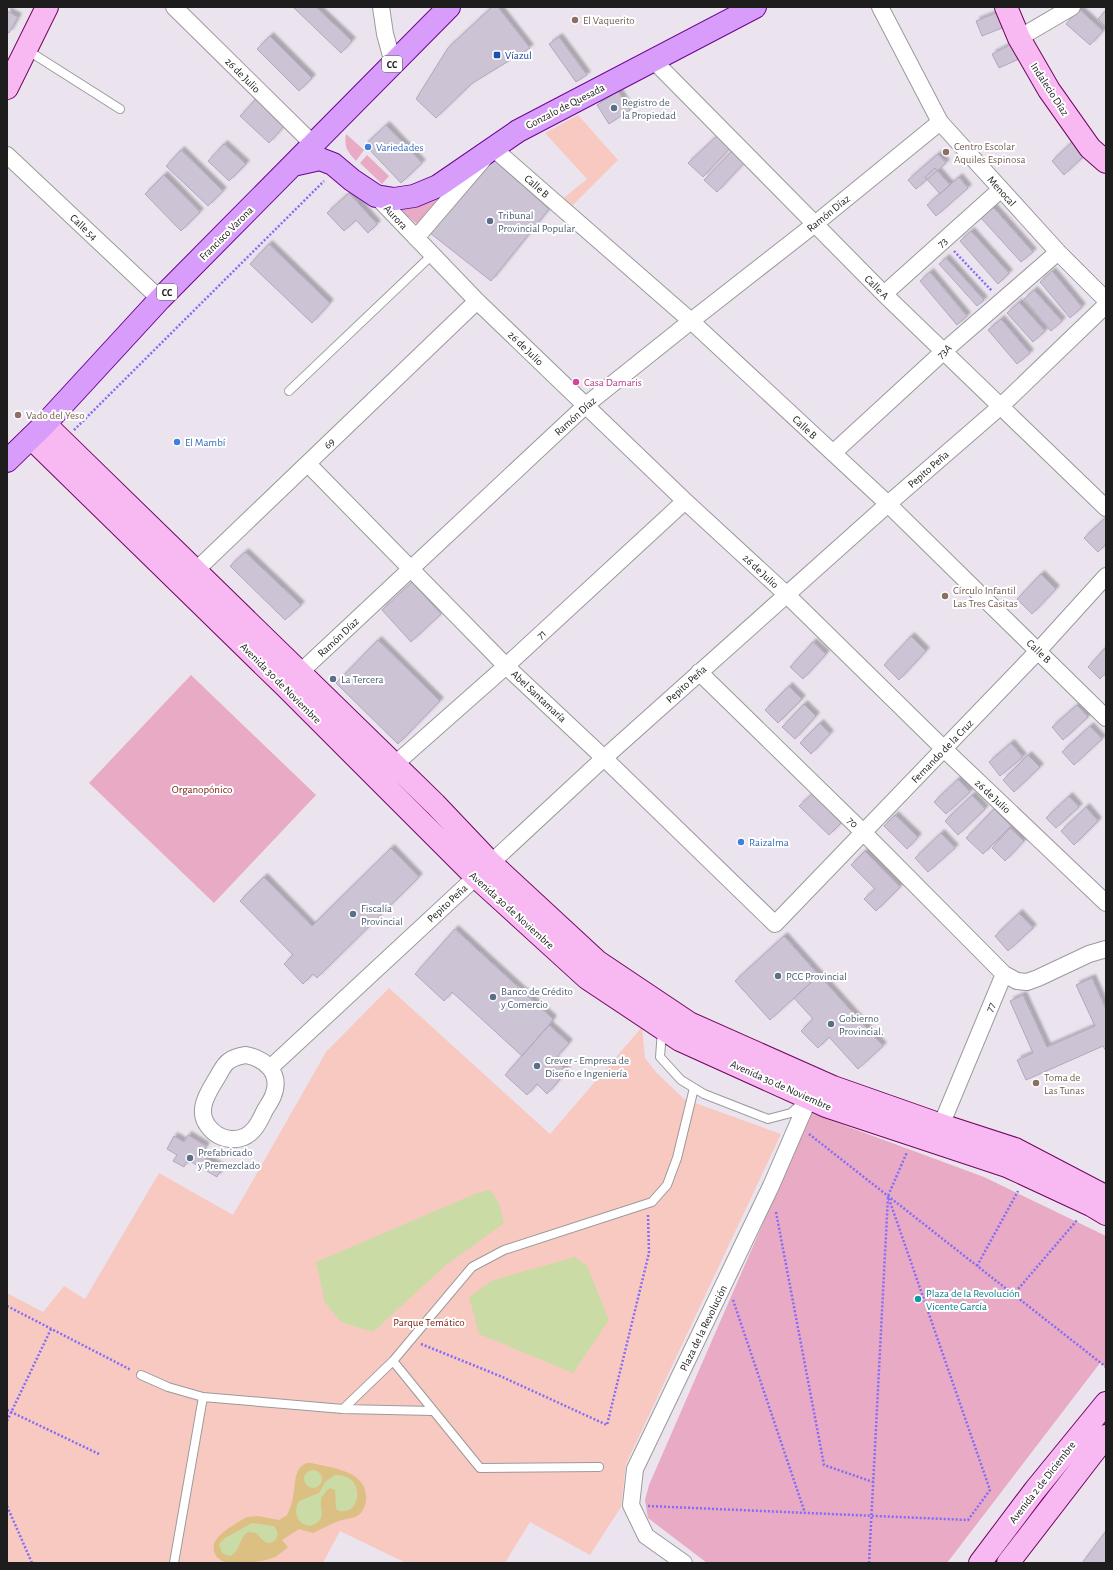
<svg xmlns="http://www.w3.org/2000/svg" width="1113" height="1570" font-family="'Alegreya Sans',sans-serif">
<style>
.grass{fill:#e8aac4}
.park{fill:#f8c9c1}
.pitch{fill:#dcbf83}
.water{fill:#cbdba5}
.building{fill:#ccc4d5;stroke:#b3a6c0;filter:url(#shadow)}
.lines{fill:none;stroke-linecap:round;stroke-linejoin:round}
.lane-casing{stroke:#9a9a9a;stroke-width:10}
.street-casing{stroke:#9a9a9a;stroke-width:18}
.secondary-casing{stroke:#720760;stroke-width:24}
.primary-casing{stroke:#6d0394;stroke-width:24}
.path{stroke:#836cf7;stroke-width:2.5;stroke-dasharray:2 2;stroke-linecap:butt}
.lane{stroke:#fff;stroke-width:8}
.street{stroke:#fff;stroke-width:16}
.secondary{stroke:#f8b8f1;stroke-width:22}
.primary{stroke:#d89dfa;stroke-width:22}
.education-dot{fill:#8d6e63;stroke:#fff;stroke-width:1.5}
.transit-dot{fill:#1a4fb4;stroke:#fff;stroke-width:1.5}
.service-dot{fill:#5c6f8a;stroke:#fff;stroke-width:1.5}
.shop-dot{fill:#3f7fe0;stroke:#fff;stroke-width:1.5}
.hotel-dot{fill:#d1479c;stroke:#fff;stroke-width:1.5}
.culture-dot{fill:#0f9aa8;stroke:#fff;stroke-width:1.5}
.labels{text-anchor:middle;stroke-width:4;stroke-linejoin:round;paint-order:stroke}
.shield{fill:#fff;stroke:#616161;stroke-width:1}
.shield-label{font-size:10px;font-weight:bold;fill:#1d1d1d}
.education-label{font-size:11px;fill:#785e54;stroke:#fff;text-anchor:start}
.transit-label{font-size:11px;fill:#164399;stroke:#fff;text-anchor:start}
.street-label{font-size:11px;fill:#1d1d1d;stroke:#fff}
.service-label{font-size:11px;fill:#4e5e75;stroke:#fff;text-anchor:start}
.shop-label{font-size:11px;fill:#366cbe;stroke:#fff;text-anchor:start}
.hotel-label{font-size:11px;fill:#b23c85;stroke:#fff;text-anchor:start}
.park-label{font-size:11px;fill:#791d0e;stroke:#fff}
.culture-label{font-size:11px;fill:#0d838f;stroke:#fff;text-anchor:start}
</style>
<defs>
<filter id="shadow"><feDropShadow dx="3.5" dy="-3.5" stdDeviation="1" flood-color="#0004"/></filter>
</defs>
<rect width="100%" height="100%" fill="#ebe4ee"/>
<path class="grass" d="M 346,134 L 364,150 L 356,161 C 347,151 344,148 346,134 Z
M 367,155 L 389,176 L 382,184 L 360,163 Z
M 451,186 L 417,224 L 397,207 Z
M 191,675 L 316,795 L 214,903 L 89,783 Z
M 811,1113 L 984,1177 L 1106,1236 L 1106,1367 L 1100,1363 L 947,1563 L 707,1563 L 648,1518 L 645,1500 L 649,1485 Z"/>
<path class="park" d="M 578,115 L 618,160 L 571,207 L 561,200 L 587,179 L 545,133 Z
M 389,988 L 550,1134 L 642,1027 L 645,1058 L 656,1072 L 684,1099 L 781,1134 L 626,1464 L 621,1507 L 590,1555 L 530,1522 L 505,1563 L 406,1563 L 340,1531 L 323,1563 L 7,1563 L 7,1293 L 43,1312 L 64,1286 L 85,1299 L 159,1173 L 233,1215 L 326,1052 Z"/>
<path class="pitch" d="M 306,1463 L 311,1463 C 333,1468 369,1471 366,1501 C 365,1506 363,1513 357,1516 C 352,1519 344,1519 339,1521 C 330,1524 322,1529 313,1533 L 299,1529 L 282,1540 L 288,1547 C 283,1551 278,1556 273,1558 C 260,1562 222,1570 215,1554 C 213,1550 213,1544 216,1540 C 222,1531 234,1525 243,1519 L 247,1517 L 258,1516 L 279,1520 L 287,1515 C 290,1509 292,1503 293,1497 C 296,1484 293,1470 306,1463 Z"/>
<path class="water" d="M 490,1190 L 499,1203 L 504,1223 L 445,1266 L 373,1332 L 341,1322 L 325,1303 L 316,1262 L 477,1193 Z
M 575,1257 L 587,1266 L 609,1320 L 573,1373 L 479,1334 L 469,1297 L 493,1280 Z
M304 1479a9 9 0 1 1 18 0a9 9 0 1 1-18 0Z
M 335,1475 C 368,1474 361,1519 337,1510 L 336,1507 L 335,1490 L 330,1488 L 327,1490 C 325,1493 321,1497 321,1501 C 320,1508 325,1515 318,1522 C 304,1533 290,1516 299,1501 L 319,1493 L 325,1482 Z
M 252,1523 L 274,1526 C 279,1532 279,1538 273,1542 C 263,1545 262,1538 256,1533 L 248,1532 C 239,1538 240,1552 230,1556 L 222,1553 L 219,1544 L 225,1538 Z"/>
<path class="building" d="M 293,7 L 316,7 L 352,41 L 341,53 Z
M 492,7 L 498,7 L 530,48 L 471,84 L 436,118 L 416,99 L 448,48 Z
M 1079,9 L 1103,31 L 1090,45 L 1066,24 Z
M 1106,10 L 1106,27 L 1098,19 Z
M 7,11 L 18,17 L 9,33 L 7,32 Z
M 1001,11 L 1007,26 L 982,36 L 976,21 Z
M 270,36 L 312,78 L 299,91 L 257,49 Z
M 559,37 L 587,75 L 576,82 L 549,44 Z
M 1014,43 L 1021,58 L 999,68 L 992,54 Z
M 618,91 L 630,110 L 609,124 L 597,105 Z
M 256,99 L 284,126 L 269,143 L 240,116 Z
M 386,125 L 422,163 L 401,183 L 365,145 Z
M 719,134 L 732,146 L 703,177 L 688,163 Z
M 1073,141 L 1086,154 L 1064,175 L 1052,161 Z
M 224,144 L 246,164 L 229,181 L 208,161 Z
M 181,150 L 223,191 L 208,206 L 166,166 Z
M 732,151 L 745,162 L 717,192 L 704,180 Z
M 938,154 L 946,163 L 916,189 L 908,180 Z
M 494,160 L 549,209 L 491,281 L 430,233 Z
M 935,168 L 950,185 L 940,194 L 925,177 Z
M 164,175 L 200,212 L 181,231 L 145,194 Z
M 959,177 L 968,188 L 936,216 L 927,205 Z
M 349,193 L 377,224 L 368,233 L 356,220 L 344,231 L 327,213 Z
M 993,207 L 1033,252 L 1021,262 L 981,218 Z
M 971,231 L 1009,273 L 998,284 L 960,241 Z
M 269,244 L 330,303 L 312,323 L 250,264 Z
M 946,258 L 984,300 L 977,306 L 939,264 Z
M 1052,271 L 1082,307 L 1070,318 L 1040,282 Z
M 930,272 L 967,316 L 957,325 L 920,281 Z
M 1034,290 L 1062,321 L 1051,331 L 1024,299 Z
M 1019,302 L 1045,331 L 1033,342 L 1007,313 Z
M 1001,319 L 1030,353 L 1017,364 L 988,330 Z
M 1106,517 L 1106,544 L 1098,552 L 1084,538 Z
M 245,552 L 301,605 L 285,620 L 230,566 Z
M 1041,574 L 1056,589 L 1032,614 L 1017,599 Z
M 412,582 L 441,614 L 411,642 L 382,610 Z
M 911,636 L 926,651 L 899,680 L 884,665 Z
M 378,640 L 440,701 L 398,744 L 336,683 Z
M 813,642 L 826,654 L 803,679 L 790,667 Z
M 1106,647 L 1106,672 L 1100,679 L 1088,667 Z
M 789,686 L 802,699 L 778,723 L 765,710 Z
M 804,704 L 816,716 L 795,739 L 782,727 Z
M 1077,705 L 1088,717 L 1063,740 L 1052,727 Z
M 820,723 L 830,734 L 811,754 L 800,743 Z
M 1090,726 L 1102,739 L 1074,765 L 1062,752 Z
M 1011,743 L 1023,757 L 1000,776 L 989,762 Z
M 1028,755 L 1040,767 L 1014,792 L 1003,780 Z
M 958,779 L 970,792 L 946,814 L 934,802 Z
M 812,794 L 841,823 L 829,835 L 799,806 Z
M 972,795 L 985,809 L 958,835 L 945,821 Z
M 1069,796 L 1079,807 L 1056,828 L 1046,818 Z
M 1086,807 L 1098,821 L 1074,845 L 1061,831 Z
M 994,809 L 1011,826 L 983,854 L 966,838 Z
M 895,815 L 918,837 L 907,849 L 884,826 Z
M 1010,828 L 1024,841 L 1005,861 L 992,848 Z
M 941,833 L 955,848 L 928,872 L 915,858 Z
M 391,848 L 419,877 L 317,978 L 313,974 L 303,984 L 284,964 L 293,955 L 240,901 L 264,877 L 312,926 Z
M 865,851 L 900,887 L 876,911 L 864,899 L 875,889 L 851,865 Z
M 1019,913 L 1033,928 L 1008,951 L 995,936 Z
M 455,929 L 553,1019 L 549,1025 L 522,1056 L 452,992 L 444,1001 L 415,974 Z
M 784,936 L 819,975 L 770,1020 L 735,981 Z
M 819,975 L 883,1046 L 858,1069 L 829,1037 L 818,1048 L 801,1031 L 813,1019 L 794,998 Z
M 1092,978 L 1106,1009 L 1106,1051 L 1103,1046 L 1026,1080 L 1017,1060 L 1033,1053 L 1010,1001 L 1023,995 L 1047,1047 L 1095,1026 L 1076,985 Z
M 549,1025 L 569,1043 L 554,1060 L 567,1071 L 547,1094 L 537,1084 L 527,1095 L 505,1075 Z
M 188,1135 L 206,1146 L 200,1155 L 222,1168 L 217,1177 L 188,1160 L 184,1167 L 173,1161 L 177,1155 L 167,1149 L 174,1136 L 184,1142 Z
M 1106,1531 L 1106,1563 L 1082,1563 Z"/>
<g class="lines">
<defs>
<path id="lane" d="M 27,50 L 120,109
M 289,391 L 432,255
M 662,1031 L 660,1057 L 681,1080 L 704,1094 L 768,1119 L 791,1113 L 803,1102
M 393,1361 L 480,1468 L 599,1467
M 141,1375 L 168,1387 L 203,1397 L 343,1409 L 433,1411
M 343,1409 L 393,1361 L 472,1267 L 504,1250 L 652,1202 L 667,1185 L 677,1158 L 694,1088
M 174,1563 L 203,1397"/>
<path id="street" d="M 174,7 L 313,144
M 381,7 L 385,34 L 393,63
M 880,7 L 940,122 L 1058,252 L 1106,300
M 1019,38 L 1072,7
M 654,61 L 884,294 L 1106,508
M 7,155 L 160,299
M 376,196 L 477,301 L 685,501 L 787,595 L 944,749 L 1106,903
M 416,238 L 493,148 L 691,321 L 888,504 L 1106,718
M 884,294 L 1000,190
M 833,453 L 944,351 L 1058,252
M 308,464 L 506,666 L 604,758 L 775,924 L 1038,651 L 1106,576
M 188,578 L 477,301
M 699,672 L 863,832 L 1004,974 L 1017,981 L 1027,982 L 1038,978 L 1089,954 L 1106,949
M 293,679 L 586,405 L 691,321 L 815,224 L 940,122
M 394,765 L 506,666 L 685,501
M 246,1055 C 266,1059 282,1074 273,1096 C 271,1101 268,1105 265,1110 C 262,1116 259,1123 255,1128 C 242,1145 219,1141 208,1126 C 195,1109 210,1090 218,1076 C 221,1071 224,1064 229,1061 C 234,1057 239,1056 246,1055 Z
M 270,1068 L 604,758 L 888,504 L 1001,406 L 1106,305
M 937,1135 L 1004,974
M 684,1563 L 646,1536 L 631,1505 L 635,1469 L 771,1186 L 813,1089"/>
<path id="secondary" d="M 1006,7 L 1019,38 L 1049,90 L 1090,148 L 1106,162
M 7,88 L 47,7
M 45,424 L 435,804 L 491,863 L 598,962 L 689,1023 L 833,1087 L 941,1125 L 1015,1149 L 1101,1194
M 31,438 L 286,687 L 475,876 L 587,978 L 680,1040 L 826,1106 L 1007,1166 L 1091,1205 L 1106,1214
M 980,1563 L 1035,1490 L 1106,1403
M 1008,1563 L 1106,1436"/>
<path id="primary" d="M 293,165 L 320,159 L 333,164 L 352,180 L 376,196 L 394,199 L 414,196 L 438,186 L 518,131 L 755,7
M 7,461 L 45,424 L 160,299 L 449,7"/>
</defs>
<use href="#lane" class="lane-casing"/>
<use href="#street" class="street-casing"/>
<use href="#secondary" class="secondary-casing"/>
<use href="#primary" class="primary-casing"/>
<path class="path" d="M 954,251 L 992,291
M 74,430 L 324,181
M 809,1134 L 1106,1367
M 776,1212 L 824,1465 L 873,1482
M 977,1266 L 1018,1191
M 1013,1295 L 1078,1219
M 733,1300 L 805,1513
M 7,1306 L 131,1370
M 421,1344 L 500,1376 L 607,1425 L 649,1253 L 648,1214
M 7,1410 L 99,1454
M 7,1421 L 51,1329
M 7,1506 L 32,1563
M 648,1506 L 968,1520 L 990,1490 L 888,1196
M 869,1563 L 888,1196 L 907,1152"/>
<use href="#lane" class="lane"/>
<use href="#street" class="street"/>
<use href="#secondary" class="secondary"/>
<use href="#primary" class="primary"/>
</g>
<g class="education-dot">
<circle cx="575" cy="20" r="4"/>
<circle cx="946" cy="152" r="4"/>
<circle cx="18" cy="415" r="4"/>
<circle cx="945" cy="596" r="4"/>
<circle cx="1036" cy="1083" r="4"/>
</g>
<rect class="transit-dot" x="493" y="51" width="8" height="8" rx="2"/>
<g class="service-dot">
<circle cx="614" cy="108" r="4"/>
<circle cx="490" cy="221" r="4"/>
<circle cx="333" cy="679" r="4"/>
<circle cx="353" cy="914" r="4"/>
<circle cx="778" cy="976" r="4"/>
<circle cx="493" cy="997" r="4"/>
<circle cx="831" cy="1024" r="4"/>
<circle cx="537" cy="1066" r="4"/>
<circle cx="190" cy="1158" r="4"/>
</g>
<g class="shop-dot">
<circle cx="368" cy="147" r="4"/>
<circle cx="177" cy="442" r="4"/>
<circle cx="741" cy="842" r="4"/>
</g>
<circle class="hotel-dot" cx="576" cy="382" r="4"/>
<circle class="culture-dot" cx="918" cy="1299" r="4"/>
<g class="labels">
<g class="shield">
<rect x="382" y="56" width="20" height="16" rx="3"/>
<rect x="157" y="284" width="20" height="16" rx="3"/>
</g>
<g class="shield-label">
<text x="392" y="68">CC</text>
<text x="167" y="296">CC</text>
</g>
<g class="education-label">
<text x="583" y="24">El Vaquerito</text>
<text x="954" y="150">Centro Escolar<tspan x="954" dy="13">Aquiles Espinosa</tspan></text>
<text x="26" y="419">Vado del Yeso</text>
<text x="953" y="594">Círculo Infantil<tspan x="953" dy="13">Las Tres Casitas</tspan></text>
<text x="1044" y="1081">Toma de<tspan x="1044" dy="13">Las Tunas</tspan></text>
</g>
<g class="transit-label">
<text x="505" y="59">Víazul</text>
</g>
<g class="street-label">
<text transform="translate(243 75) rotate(45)" y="4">26 de Julio</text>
<text transform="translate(1050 89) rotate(57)" y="4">Indalecio Díaz</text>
<text transform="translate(565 106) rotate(-27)" y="4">Gonzalo de Quesada</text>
<text transform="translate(537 186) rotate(41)" y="4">Calle B</text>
<text transform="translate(1002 191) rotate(48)" y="4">Menocal</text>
<text transform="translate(828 213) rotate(-39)" y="4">Ramón Díaz</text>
<text transform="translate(396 217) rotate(47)" y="4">Aurora</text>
<text transform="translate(84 227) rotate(43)" y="4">Calle 54</text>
<text transform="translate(226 233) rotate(-45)" y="4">Francisco Varona</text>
<text transform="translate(942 242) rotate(-42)" y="4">73</text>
<text transform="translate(877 287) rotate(45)" y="4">Calle A</text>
<text transform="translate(526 348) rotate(44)" y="4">26 de Julio</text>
<text transform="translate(944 351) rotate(-42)" y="4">73A</text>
<text transform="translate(575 416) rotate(-42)" y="4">Ramón Díaz</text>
<text transform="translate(805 427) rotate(43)" y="4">Calle B</text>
<text transform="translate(329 443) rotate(-44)" y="4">69</text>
<text transform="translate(928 469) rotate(-41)" y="4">Pepito Peña</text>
<text transform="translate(761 571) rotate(43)" y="4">26 de Julio</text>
<text transform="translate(541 634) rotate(-43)" y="4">71</text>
<text transform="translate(338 637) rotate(-43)" y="4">Ramón Díaz</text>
<text transform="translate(1039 651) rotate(44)" y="4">Calle B</text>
<text transform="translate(281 683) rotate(45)" y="4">Avenida 30 de Noviembre</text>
<text transform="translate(686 684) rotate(-42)" y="4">Pepito Peña</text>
<text transform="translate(539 696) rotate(43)" y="4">Abel Santamaría</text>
<text transform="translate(942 751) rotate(-46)" y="4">Fernando de la Cruz</text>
<text transform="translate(993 796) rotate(43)" y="4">26 de Julio</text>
<text transform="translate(853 822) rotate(44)" y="4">70</text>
<text transform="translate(447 903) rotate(-43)" y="4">Pepito Peña</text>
<text transform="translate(512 910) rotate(42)" y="4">Avenida 30 de Noviembre</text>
<text transform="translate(990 1007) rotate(-68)" y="4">77</text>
<text transform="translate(781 1085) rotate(24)" y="4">Avenida 30 de Noviembre</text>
<text transform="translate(703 1328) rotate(-64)" y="4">Plaza de la Revolución</text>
<text transform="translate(1042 1482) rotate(-52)" y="4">Avenida 2 de Diciembre</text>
</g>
<g class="service-label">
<text x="622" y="106">Registro de<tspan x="622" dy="13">la Propiedad</tspan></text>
<text x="498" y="219">Tribunal<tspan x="498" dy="13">Provincial Popular</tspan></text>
<text x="341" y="683">La Tercera</text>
<text x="361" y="912">Fiscalía<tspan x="361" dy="13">Provincial</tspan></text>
<text x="786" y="980">PCC Provincial</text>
<text x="501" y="995">Banco de Crédito<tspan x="501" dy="13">y Comercio</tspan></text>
<text x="839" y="1022">Gobierno<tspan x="839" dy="13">Provincial.</tspan></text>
<text x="545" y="1064">Crever - Empresa de<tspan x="545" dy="13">Diseño e Ingeniería</tspan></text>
<text x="198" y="1156">Prefabricado<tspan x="198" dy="13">y Premezclado</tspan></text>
</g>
<g class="shop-label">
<text x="376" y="151">Variedades</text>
<text x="185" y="446">El Mambí</text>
<text x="749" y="846">Raizalma</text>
</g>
<g class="hotel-label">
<text x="584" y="386">Casa Damaris</text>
</g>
<g class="park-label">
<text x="202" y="793">Organopónico</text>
<text x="429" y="1326">Parque Temático</text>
</g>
<g class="culture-label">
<text x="926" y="1297">Plaza de la Revolución<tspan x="926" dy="13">Vicente García</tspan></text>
</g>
</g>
<rect width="1113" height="1570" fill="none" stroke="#1d1d1d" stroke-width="16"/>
</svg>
